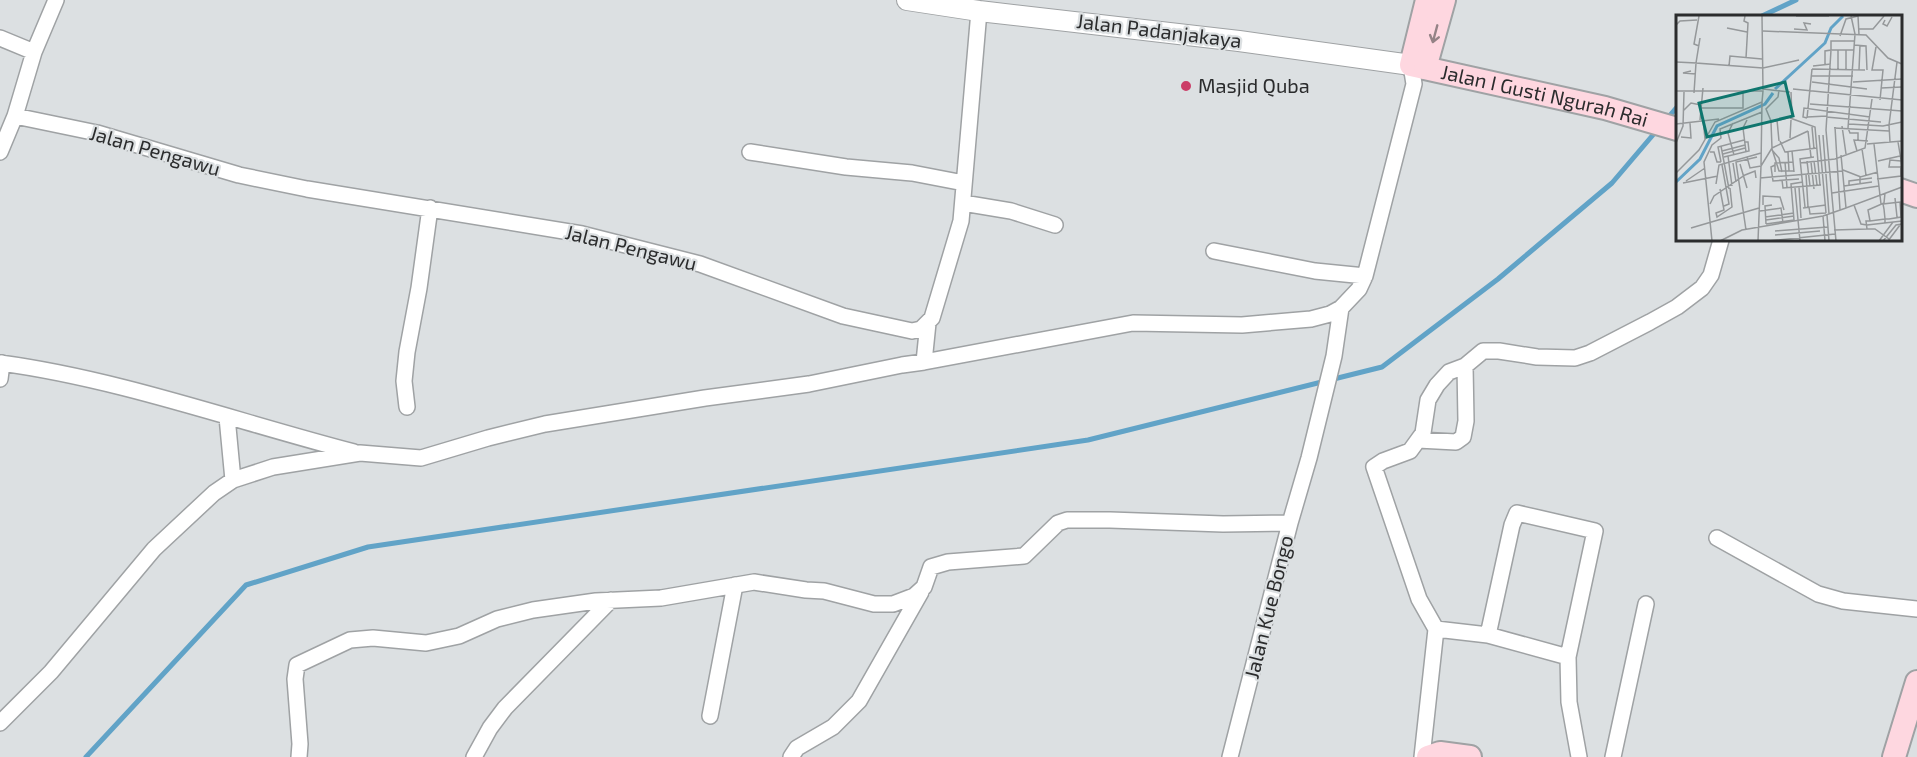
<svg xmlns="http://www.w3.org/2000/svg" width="1917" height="757" font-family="'Exo 2',sans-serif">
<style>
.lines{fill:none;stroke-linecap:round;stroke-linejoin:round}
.stream{stroke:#61a3c7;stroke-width:5}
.minor-casing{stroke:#9fa2a4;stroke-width:18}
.tertiary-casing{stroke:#9fa2a4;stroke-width:22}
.secondary-casing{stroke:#9fa2a4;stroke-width:26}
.minor{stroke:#fff;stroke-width:15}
.tertiary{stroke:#fff;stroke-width:20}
.secondary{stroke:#fed7e0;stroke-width:22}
.oneway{stroke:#948286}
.poi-dot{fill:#cb3d67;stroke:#dce0e2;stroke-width:2}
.labels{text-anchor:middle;stroke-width:4.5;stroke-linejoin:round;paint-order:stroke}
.street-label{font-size:20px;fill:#2b2c2d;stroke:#dce0e2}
.poi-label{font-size:20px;fill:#2b2c2d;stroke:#dce0e2;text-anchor:start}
.inset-river{fill:none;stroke:#61a3c7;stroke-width:3}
.inset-road{fill:none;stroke:#95989a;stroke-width:1.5}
.view{fill:#0f766e;fill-opacity:0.15;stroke:#0f766e;stroke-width:3}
.inset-edge{fill:none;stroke:#2b2c2d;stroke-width:3}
</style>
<rect width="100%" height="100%" fill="#dce0e2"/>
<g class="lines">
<path class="stream" d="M 1762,16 L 1796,0
M 1666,120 L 1677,107
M 86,757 L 246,585 L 368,547 L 1088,440 L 1382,367 L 1498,279 L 1612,183 L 1658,129"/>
<defs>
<path id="minor" d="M 0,38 L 34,52
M 15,116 L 97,133 L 239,175 L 307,189 L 582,234 L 700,264 L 843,316 L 912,331 L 921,329 L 932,318 L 961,221 L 979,11
M 0,152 L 15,116 L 34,52 L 56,0
M 750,152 L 846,167 L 912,173 L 964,183
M 963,203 L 1011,211 L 1055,225
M 1214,251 L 1315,271 L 1365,276
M 924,362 L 928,323
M 0,363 C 119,379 238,422 354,452
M 0,379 L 2,363
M 407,407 L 404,381 L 407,352 L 419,288 L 430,208
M 227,417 L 233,480
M 1418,440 L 1456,442 L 1463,437 L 1466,421 L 1465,366
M 1717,538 L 1818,594 L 1843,601 L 1917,609
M 1436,629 L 1488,635 L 1568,657 L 1595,531 L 1517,513 L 1512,525 L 1488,635
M 1568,657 L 1569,702 L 1579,757
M 710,716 L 735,585
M 0,723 L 51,672 L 154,549 L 214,493 L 233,480 L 273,467 L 360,453 L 421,458 L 488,438 L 545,424 L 705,398 L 809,384 L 902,365 L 924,362 L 1133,323 L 1242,325 L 1311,319 L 1330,314 L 1341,308 L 1359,289 L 1365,276 L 1414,84 L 1411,65
M 299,757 L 300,744 L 295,679 L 297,665 L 350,640 L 373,638 L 426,643 L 459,636 L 497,619 L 533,610 L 596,601 L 661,598 L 754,582 L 806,590 L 824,591 L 874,604 L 893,604 L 914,596 L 924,587 L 931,567 L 948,562 L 1024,556 L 1058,523 L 1067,520 L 1110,520 L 1223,524 L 1290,523
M 474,757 L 490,728 L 505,708 L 611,600
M 791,757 L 797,748 L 833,727 L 859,701 L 921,592
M 1230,757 L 1290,523 L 1309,458 L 1334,356 L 1341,308
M 1422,757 L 1436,629 L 1419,599 L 1374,467 L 1383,461 L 1410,451 L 1418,440 L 1423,433 L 1428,400 L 1437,385 L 1449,372 L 1465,366 L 1483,351 L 1499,351 L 1537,357 L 1575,358 L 1590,353 L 1650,322 L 1677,307 L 1702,288 L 1711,275 L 1721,240
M 1613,757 L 1646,604"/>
<path id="tertiary" d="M 907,0 L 979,11 L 1239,41 L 1411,65"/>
<g id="secondary">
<path id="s1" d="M 1427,0 L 1411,65 L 1605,108 L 1677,129"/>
<path d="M 1425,68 L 1444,0"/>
<path d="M 1900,190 L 1917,196"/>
<path d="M 1428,757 L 1440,753 L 1470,757"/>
<path d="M 1894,757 L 1917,682"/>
</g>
</defs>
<use href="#minor" class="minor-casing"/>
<use href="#tertiary" class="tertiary-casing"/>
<use href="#secondary" class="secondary-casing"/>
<use href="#minor" class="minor"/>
<use href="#tertiary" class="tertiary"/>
<use href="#secondary" class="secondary"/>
</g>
<defs><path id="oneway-shaft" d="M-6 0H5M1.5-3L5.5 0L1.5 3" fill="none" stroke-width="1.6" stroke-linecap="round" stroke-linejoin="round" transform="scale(1.5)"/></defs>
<use class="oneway" href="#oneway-shaft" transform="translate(1435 34) rotate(105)"/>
<circle class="poi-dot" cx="1186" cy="86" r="6"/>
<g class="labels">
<g class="street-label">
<text transform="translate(1159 31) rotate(7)" y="7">Jalan Padanjakaya</text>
<text dy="7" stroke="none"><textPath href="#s1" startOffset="204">Jalan I Gusti Ngurah Rai</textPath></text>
<text transform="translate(155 151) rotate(16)" y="7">Jalan Pengawu</text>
<text transform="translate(631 248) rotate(14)" y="7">Jalan Pengawu</text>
<text transform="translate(1269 607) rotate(-76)" y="7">Jalan Kue Bongo</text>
</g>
<g class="poi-label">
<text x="1198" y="93">Masjid Quba</text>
</g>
</g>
<g transform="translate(1676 15)">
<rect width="226" height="226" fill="#dce0e2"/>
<path class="inset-river" d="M 99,74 L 149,28 L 155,13 L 167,1M 0,167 L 24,144 L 41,111 L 89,89 L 97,78"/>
<path class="inset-road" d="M 69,1 L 68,6 L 72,8 L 70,43M 86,1 L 87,75M 120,1 L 153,1M 182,1 L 183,20M 209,5 L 207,9 L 211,11 L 216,2M 0,10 L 4,6 L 21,5M 51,13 L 71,17M 118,14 L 131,15 L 128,8 L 135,9M 183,14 L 197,14 L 208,1M 87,16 L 190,20 L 212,43 L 226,49M 164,21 L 170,4 L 182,1M 24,23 L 20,48 L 87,53 L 123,45M 178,30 L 190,31 L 191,55M 23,31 L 18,29 L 23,1M 200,32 L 196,55 L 207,55 L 204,85M 0,47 L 20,48 L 18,78M 149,49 L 149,36 L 155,35 L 155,26 L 178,26M 53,51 L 54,41 L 86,44M 137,51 L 155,49M 136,54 L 189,55M 162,55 L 162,35M 170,55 L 170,35M 183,55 L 184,30M 15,56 L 7,58 L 20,59M 136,61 L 177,61M 136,67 L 191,74M 177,67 L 226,64M 205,73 L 226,72M 87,74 L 114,77M 117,74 L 226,85M 0,76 L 87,76 L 86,87 L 39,107 L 23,135 L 0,158M 134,89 L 226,96M 25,93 L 67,93 L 67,78M 7,96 L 15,88 L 25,90M 131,102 L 151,101M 150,102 L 205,107M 114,103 L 139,112 L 144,170M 131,103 L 127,102 L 128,93 L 194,102M 131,103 L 136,54M 27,104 L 29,124M 24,105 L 27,73M 101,105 L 103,126M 95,106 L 90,94 L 102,82 L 103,75M 57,108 L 52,118 L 58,140M 0,109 L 43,104M 173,109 L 207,111 L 226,107M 166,111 L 170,139M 136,112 L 138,134M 159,112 L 164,195M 158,113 L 213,116M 172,113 L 179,19 L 175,1M 172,113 L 174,118 L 182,118 L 182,125M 132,116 L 135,142M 143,120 L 150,198M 147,120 L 153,199M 5,122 L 15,123 L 14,108M 114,123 L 115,105M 104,126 L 109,137 L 141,133M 214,127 L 213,110 L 221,47M 222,127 L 225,145 L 226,152 L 213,152 L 214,145 L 225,146M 0,128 L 7,111 L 8,77M 191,129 L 226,126M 198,129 L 205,189M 45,131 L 53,174M 96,133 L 132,116M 96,134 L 103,156 L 118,156M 186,134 L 190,160M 96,135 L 103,143 L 106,157M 46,136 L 69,130M 116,136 L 118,157M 181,136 L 178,125 L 192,126M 34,137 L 38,137 L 41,147 L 45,147M 70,137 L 67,113 L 71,105M 112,137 L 113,156M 47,139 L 69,133M 165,140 L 170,193 L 226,172M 52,141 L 56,171M 48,142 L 73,136 L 72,127 L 69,127M 71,142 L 74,153 L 85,151M 131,146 L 134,171M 138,146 L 141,170M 202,146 L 224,141M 45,147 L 42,132 L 68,125M 109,147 L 111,173M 135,147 L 138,174M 57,148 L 60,167M 124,148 L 159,144 L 189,133 L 196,84M 64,149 L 71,173M 46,150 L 53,189 L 48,191M 85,150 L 86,87M 99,150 L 95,152 L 97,166 L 123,164M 167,155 L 185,162M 99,157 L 99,148 L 117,147M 130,159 L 132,192M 84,163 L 167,156M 201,164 L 225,161 L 225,153M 106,165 L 107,173 L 145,170M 10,166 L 29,153M 7,168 L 42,161M 40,169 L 43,150 L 85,138M 184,169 L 184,162 L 202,157M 173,170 L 173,166 L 196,163M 168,171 L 196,167M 123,172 L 125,203M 119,173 L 124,226M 44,174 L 48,195 L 40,198 L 41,202 L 56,192 L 54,173M 156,178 L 203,171M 219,183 L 221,202M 34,189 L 38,181 L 69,160 L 79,156 L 80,163M 87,190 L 87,181 L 104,182 L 108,195M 178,190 L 185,209 L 191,210M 129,192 L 124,144 L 138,142M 133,192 L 134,199 L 150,198M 127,193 L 150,190M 84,196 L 105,193 L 107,208M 151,200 L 153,226M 147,201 L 149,226M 89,202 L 118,198M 90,205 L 118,201M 194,206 L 192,195 L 208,188 L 209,178M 209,208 L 209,204 L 208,194 L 207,189 L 224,187 L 225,202 L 213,204 L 209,204 L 194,206 L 190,206 L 191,214 L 199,214 L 213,224M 90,209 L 118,205 L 115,169 L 127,167M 90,209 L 89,191 L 96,190M 191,210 L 226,206M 15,213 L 83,193M 70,215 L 60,147 L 81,142M 158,215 L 191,214M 99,216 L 152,212M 99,220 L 144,216M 36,226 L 28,147 L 36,130 L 45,123 L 44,114 L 86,97M 44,226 L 66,215 L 147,201 L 170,193M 82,226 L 85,151 L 96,133 L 95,107 L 116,102 L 115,77M 92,226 L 159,219M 160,226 L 150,115 L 155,35 L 178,35M 203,226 L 217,207M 207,226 L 220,210 L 226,209M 212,226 L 224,210"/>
<path class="view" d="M 109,67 L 117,101 L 31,122 L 23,88 Z"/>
<rect width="226" height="226" class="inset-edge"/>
</g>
</svg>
